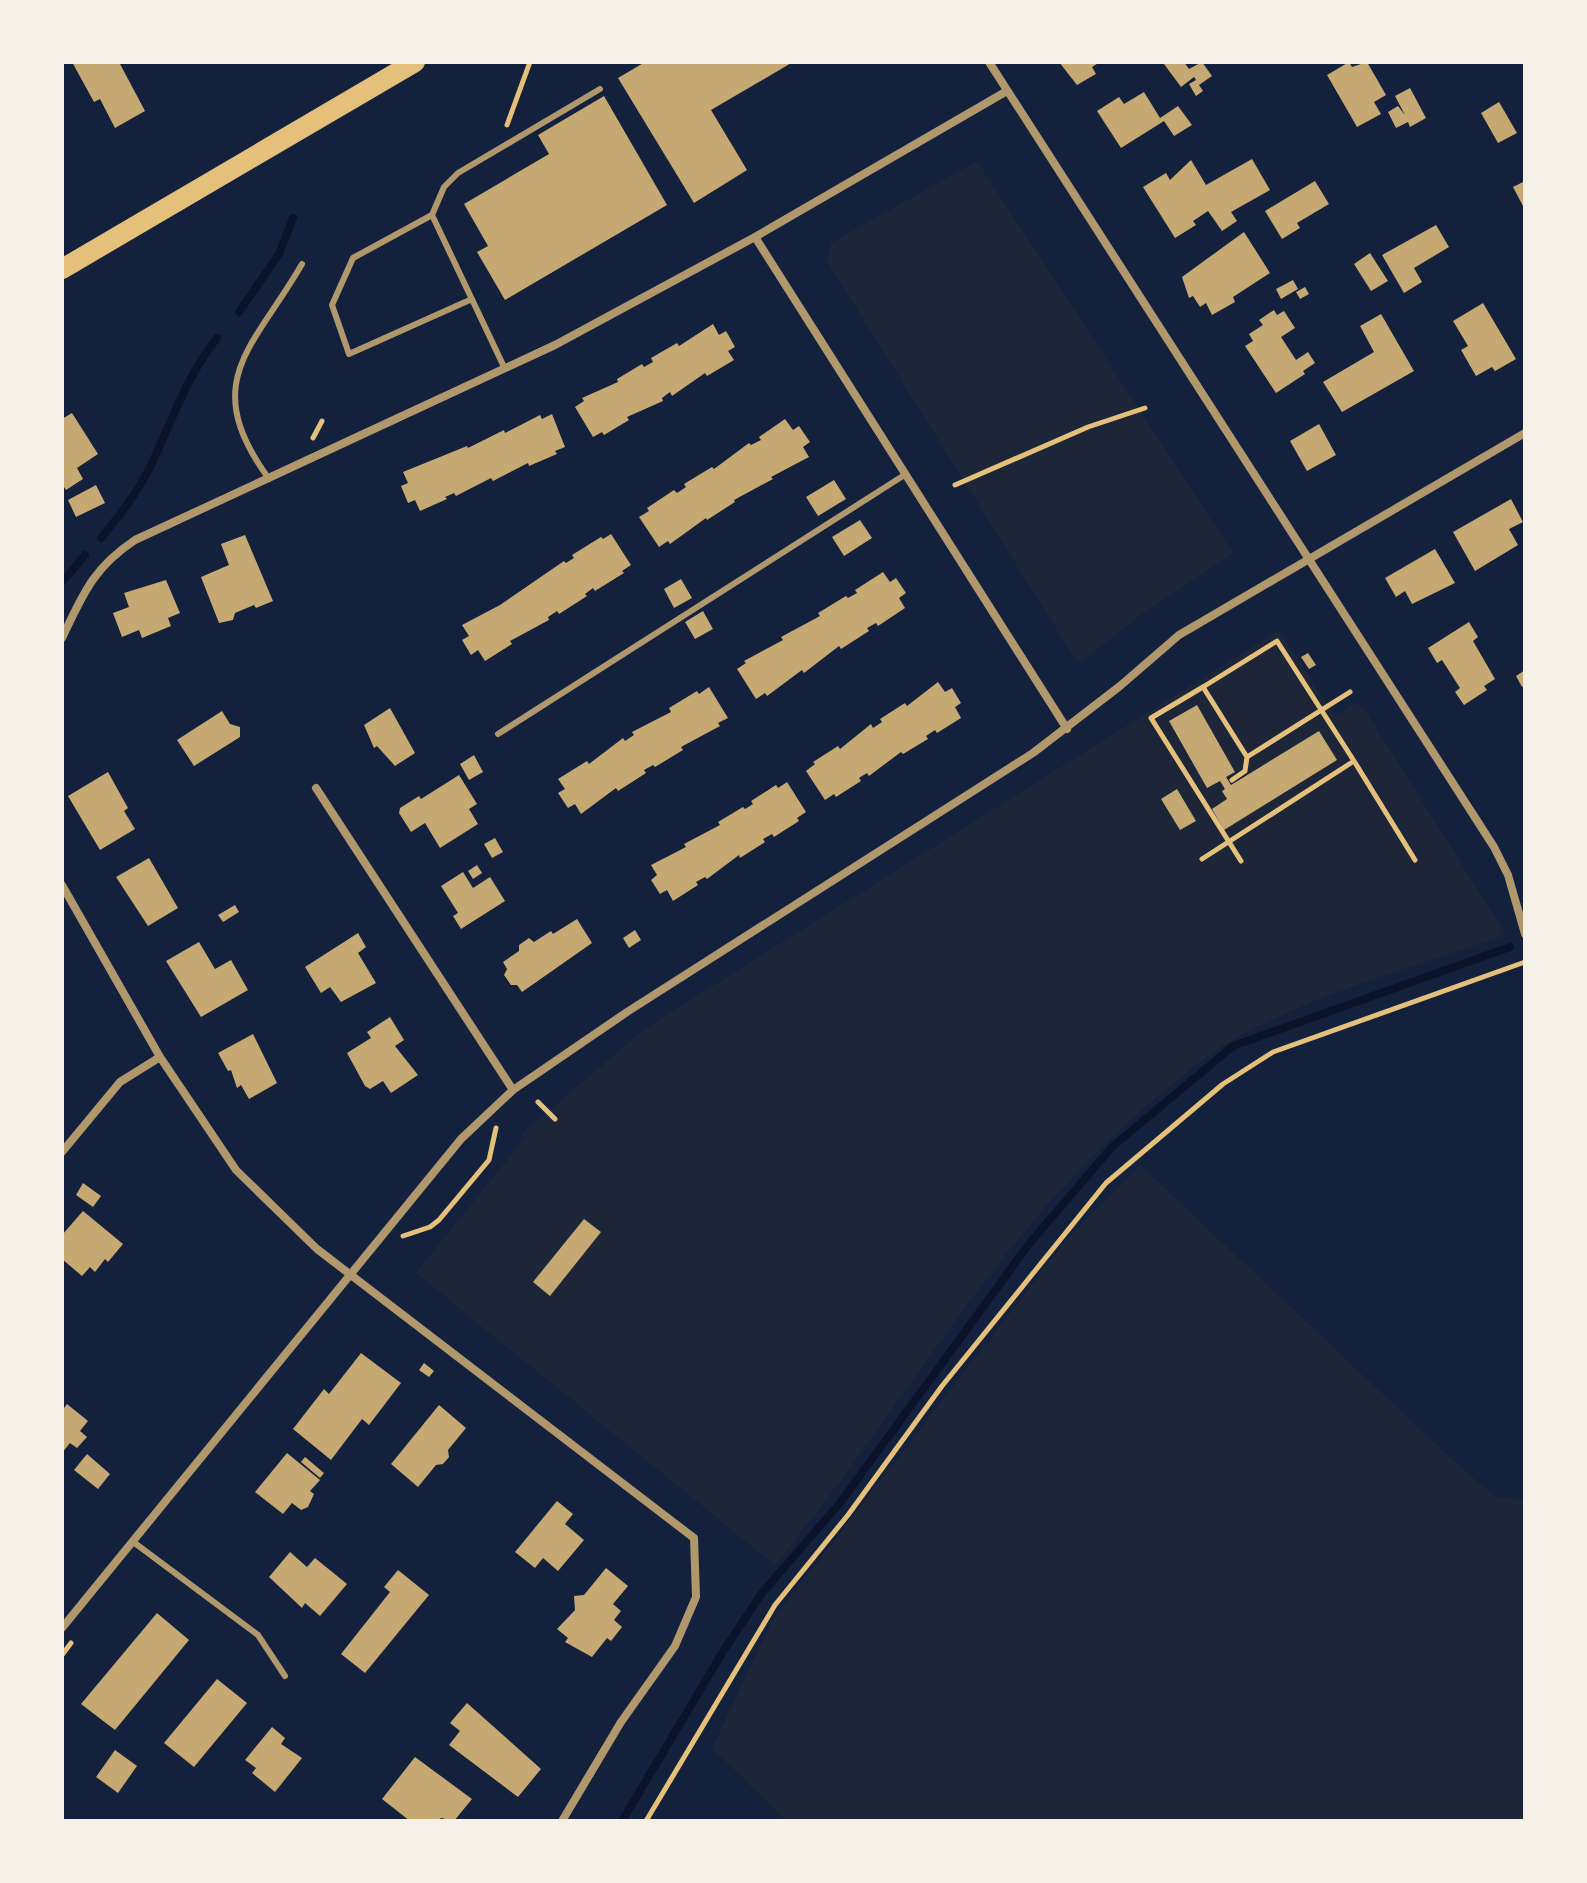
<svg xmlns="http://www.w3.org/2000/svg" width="1587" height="1883" font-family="'Noto Sans',sans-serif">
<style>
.green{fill:#1d2539}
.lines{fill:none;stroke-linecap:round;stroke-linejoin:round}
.stream{stroke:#0b132b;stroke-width:8}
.building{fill:#c6a872}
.path{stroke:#e5c07b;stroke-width:5}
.service{stroke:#b1986c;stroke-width:6}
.minor{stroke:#b1986c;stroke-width:8}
.primary{stroke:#e5c07b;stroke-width:20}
</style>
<rect width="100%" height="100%" fill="#14213d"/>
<path class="green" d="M 977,161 L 1233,553 L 1141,615 L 1082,661 L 1075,659 L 827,261 L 831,243 Z
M 1279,630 L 1332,711 L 1338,714 L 1355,703 L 1363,707 L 1506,935 C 1417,966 1322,991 1240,1036 C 1209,1052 1184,1075 1157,1097 C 1000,1226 903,1410 775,1565 L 416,1273 L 512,1154 L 525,1137 L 521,1134 L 646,1028 Z
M 1140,1165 L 1456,1463 L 1496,1497 L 1525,1500 L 1525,1821 L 786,1821 L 712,1748 L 772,1621 L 1067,1239 Z"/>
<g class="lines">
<path class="stream" d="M 239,312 L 279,254 L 293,218
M 101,538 C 119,516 138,492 151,465 C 173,419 185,379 217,338
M 62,582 L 85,555
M 622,1821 L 724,1650 L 762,1593 L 840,1503 L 1029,1244 L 1112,1147 L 1233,1046 L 1510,947"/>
</g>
<path class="building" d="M 72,62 L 119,62 L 145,111 L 115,128 L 100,99 L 94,102 Z
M 645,62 L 793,62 L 711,110 L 747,170 L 694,203 L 618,78 Z
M 1059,62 L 1100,62 L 1092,67 L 1096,74 L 1077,85 Z
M 1167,62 L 1184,62 L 1189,69 L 1202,62 L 1212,76 L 1199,85 L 1203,91 L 1196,96 L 1189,84 L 1196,80 L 1194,77 L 1181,87 L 1164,64 Z
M 1349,62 L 1352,67 L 1367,62 L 1386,95 L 1374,102 L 1381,114 L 1357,127 L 1327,75 Z
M 1410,88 L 1426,118 L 1410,127 L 1408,122 L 1396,128 L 1388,112 L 1398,106 L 1405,115 L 1395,96 Z
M 1144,92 L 1160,118 L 1178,106 L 1192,125 L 1174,136 L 1164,121 L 1121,148 L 1097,111 L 1119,97 L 1124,104 Z
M 604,96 L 667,205 L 505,300 L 477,252 L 488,246 L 464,204 L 549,154 L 538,135 Z
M 1499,102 L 1517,133 L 1498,143 L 1481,113 Z
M 1252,159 L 1270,190 L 1231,212 L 1237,221 L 1222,231 L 1208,211 L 1193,221 L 1196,225 L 1175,238 L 1143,187 L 1166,173 L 1170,180 L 1191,160 L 1206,185 Z
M 1315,181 L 1329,204 L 1297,223 L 1300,228 L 1282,239 L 1265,211 Z
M 1525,181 L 1525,210 L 1513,187 Z
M 1436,225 L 1449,247 L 1414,268 L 1422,282 L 1404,293 L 1382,255 Z
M 1244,232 L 1270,273 L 1233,297 L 1235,302 L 1212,315 L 1206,303 L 1200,307 L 1193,296 L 1189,298 L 1182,277 Z
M 1370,253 L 1388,281 L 1371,291 L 1354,264 Z
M 1293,280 L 1298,289 L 1281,299 L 1276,289 Z
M 1305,287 L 1309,294 L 1300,299 L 1296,292 Z
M 1483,303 L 1516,359 L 1495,371 L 1492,367 L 1476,376 L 1461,350 L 1468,346 L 1453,321 Z
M 1274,310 L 1277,315 L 1284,311 L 1295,328 L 1281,337 L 1296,360 L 1308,352 L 1315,363 L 1303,371 L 1305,374 L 1276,393 L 1245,346 L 1253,341 L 1249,334 L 1263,325 L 1259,320 Z
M 1381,314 L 1414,371 L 1342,412 L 1323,382 L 1374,352 L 1360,326 Z
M 713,324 L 719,335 L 726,331 L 735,347 L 728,351 L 734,360 L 707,376 L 705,373 L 672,396 L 670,392 L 662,398 L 663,401 L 627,417 L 629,420 L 604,435 L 602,432 L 593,437 L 575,407 L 584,401 L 582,398 L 618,382 L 617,379 L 642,364 L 644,367 L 653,362 L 651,358 L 677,343 L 679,346 Z
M 72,413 L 98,454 L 77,468 L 83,479 L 66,490 L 62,484 L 62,419 Z
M 552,414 L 565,447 L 555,451 L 557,454 L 529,466 L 528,463 L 493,481 L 491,478 L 456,496 L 454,493 L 445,497 L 447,499 L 420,511 L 415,500 L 408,503 L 401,486 L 408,483 L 403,472 L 467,446 L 468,448 L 504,430 L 505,433 L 540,415 L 542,419 Z
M 785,419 L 793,430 L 799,426 L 810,442 L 803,447 L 809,457 L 771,477 L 773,479 L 734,500 L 735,502 L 707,520 L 706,518 L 670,544 L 668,541 L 659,547 L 639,517 L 649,511 L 647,508 L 674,490 L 677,493 L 686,487 L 684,484 L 712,467 L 714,469 L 749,443 L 751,445 L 761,440 L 759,437 Z
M 1319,424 L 1336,455 L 1307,471 L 1290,441 Z
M 834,480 L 846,499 L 818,516 L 806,497 Z
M 96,485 L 105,503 L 76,517 L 68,500 Z
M 1511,499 L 1523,522 L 1509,529 L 1518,545 L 1475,571 L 1453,532 Z
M 860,520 L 872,538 L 844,556 L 832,537 Z
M 611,534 L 631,565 L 622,571 L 624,573 L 595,591 L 593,588 L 585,594 L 587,596 L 559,614 L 557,611 L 548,617 L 549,620 L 510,641 L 512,644 L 485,661 L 478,650 L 471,655 L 462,640 L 469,636 L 462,625 L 500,605 L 564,561 L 566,563 L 574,558 L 572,555 L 601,537 L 603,539 Z
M 245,535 L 273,601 L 256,608 L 254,605 L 235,613 L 233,620 L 219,623 L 201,577 L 229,565 L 221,544 Z
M 1435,549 L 1455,583 L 1412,604 L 1405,591 L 1396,597 L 1385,578 Z
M 883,572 L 890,582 L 896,578 L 906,593 L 899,598 L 905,608 L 878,626 L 876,623 L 867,628 L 869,631 L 841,649 L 839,646 L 804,673 L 802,670 L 767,696 L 765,693 L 756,699 L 737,669 L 746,663 L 744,661 L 783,640 L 781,637 L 820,616 L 818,613 L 846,596 L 848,598 L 857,593 L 855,590 Z
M 681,579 L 692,598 L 674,608 L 664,589 Z
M 166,580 L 180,613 L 168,618 L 171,626 L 142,638 L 139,630 L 122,637 L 113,613 L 129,607 L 124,593 Z
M 703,611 L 713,629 L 695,639 L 685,622 Z
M 1469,622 L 1478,637 L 1473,641 L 1495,679 L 1484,686 L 1487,690 L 1464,705 L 1455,692 L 1460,688 L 1442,660 L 1437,663 L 1428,648 Z
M 1308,653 L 1316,665 L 1309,669 L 1301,657 Z
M 1525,670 L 1525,685 L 1522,687 L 1516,676 Z
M 938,682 L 945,692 L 952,688 L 961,703 L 955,707 L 961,718 L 937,733 L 935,730 L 926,736 L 928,739 L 903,754 L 901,752 L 869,776 L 867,773 L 859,778 L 861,781 L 836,797 L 834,794 L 825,800 L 806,771 L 815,764 L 813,762 L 838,746 L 840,749 L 871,724 L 873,728 L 882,722 L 880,719 L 905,703 L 907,706 Z
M 709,687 L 728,718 L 718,723 L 720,726 L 681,747 L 683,750 L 655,767 L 653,765 L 644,770 L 646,773 L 618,791 L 616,788 L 581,814 L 575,804 L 568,808 L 558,793 L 565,789 L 558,779 L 587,761 L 589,764 L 623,738 L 625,741 L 634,735 L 632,732 L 671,712 L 669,708 L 697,691 L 699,694 Z
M 1197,705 L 1235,772 L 1226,777 L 1231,785 L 1319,731 L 1337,760 L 1224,830 L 1212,809 L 1227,799 L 1222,791 L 1225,789 L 1220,781 L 1207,788 L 1169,721 Z
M 390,708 L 415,753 L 395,766 L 377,746 L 374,748 L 364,725 Z
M 222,711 L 230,724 L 240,727 L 240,737 L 194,766 L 177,740 Z
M 474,755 L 483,772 L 469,780 L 460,764 Z
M 108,772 L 128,808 L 124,811 L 135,829 L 100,850 L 68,796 Z
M 459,775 L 477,804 L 469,809 L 478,824 L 440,848 L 425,823 L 411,832 L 399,813 L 400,808 L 419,796 L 421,799 Z
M 787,782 L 806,812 L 797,818 L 799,821 L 774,837 L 772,834 L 763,839 L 765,842 L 740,858 L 739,855 L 707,879 L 705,877 L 696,882 L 698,885 L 673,901 L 667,890 L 660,894 L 651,880 L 657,875 L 651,865 L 686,847 L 684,844 L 720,825 L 718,822 L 743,807 L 745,809 L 753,804 L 751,801 L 776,785 L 778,788 Z
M 1177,789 L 1196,821 L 1180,830 L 1161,799 Z
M 495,838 L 503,852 L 492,858 L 484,844 Z
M 149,858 L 178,908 L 148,926 L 116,877 Z
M 477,865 L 482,873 L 473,879 L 468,871 Z
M 463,872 L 473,888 L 490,877 L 505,901 L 461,929 L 453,916 L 458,913 L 441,886 Z
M 235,905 L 239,912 L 223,922 L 218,915 Z
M 577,919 L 592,943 L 522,992 L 517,985 L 511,985 L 504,975 L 507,969 L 503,962 L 519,951 L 519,945 L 529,938 L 534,942 L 551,931 L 553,934 Z
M 635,930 L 641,940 L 629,948 L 623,938 Z
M 358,933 L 366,947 L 358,953 L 376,983 L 341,1002 L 330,987 L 321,993 L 305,967 Z
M 199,942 L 215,969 L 231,960 L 248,990 L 201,1017 L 166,961 Z
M 390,1017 L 404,1040 L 395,1046 L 418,1075 L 391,1093 L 383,1081 L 370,1089 L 365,1086 L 347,1053 L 371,1038 L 367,1032 Z
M 253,1034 L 277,1083 L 249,1099 L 241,1085 L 237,1088 L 231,1070 L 228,1071 L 218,1053 Z
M 83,1183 L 101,1196 L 93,1207 L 76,1195 Z
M 83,1211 L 123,1244 L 108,1262 L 105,1259 L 95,1272 L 90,1267 L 82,1276 L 62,1259 L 62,1235 Z
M 584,1219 L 601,1232 L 550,1296 L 533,1282 Z
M 361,1353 L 401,1383 L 369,1425 L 362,1419 L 331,1460 L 293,1429 L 324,1389 L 329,1394 Z
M 424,1363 L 434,1371 L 429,1377 L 419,1370 Z
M 67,1404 L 88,1421 L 80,1431 L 87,1437 L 77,1448 L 70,1443 L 62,1453 L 62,1411 Z
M 439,1405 L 466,1428 L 448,1450 L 449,1457 L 443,1464 L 436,1465 L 418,1487 L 391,1464 Z
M 287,1453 L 320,1480 L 310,1491 L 314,1494 L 308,1507 L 301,1510 L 292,1503 L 283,1514 L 255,1492 Z
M 87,1454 L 110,1474 L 98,1489 L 74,1470 Z
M 305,1457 L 324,1473 L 320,1478 L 301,1462 Z
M 557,1501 L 573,1514 L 565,1524 L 584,1540 L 558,1571 L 543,1558 L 535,1568 L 515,1552 Z
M 290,1552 L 307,1567 L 315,1558 L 347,1584 L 320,1616 L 305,1603 L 302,1608 L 269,1577 Z
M 606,1568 L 628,1586 L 613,1604 L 621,1611 L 614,1620 L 622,1627 L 611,1641 L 607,1638 L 592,1657 L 565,1642 L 568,1638 L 557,1629 L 575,1610 L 574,1596 L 584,1595 Z
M 398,1570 L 429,1595 L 365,1673 L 341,1654 L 390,1592 L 384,1587 Z
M 157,1613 L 189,1640 L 115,1730 L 81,1704 Z
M 217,1679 L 247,1703 L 194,1767 L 164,1743 Z
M 467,1703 L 541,1769 L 518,1797 L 449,1745 L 460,1731 L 450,1723 Z
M 272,1727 L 285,1738 L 281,1744 L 302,1758 L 275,1792 L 252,1773 L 256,1768 L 245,1760 Z
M 115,1750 L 137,1766 L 118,1793 L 96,1777 Z
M 415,1757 L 472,1799 L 454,1821 L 441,1818 L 439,1821 L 410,1821 L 382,1799 Z"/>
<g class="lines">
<path class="path" d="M 507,125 L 530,62
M 313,438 L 322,421
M 955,485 L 1088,427 L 1145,408
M 1203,687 L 1151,718 L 1241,861
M 1247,757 L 1350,692
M 1354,761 L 1415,860
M 1202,859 L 1354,761 L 1277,641 L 1203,687 L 1247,757 L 1245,771 L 1232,780
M 538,1102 L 555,1119
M 403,1236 L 430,1227 L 439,1220 L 489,1160 L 496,1128
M 62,1655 L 71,1643
M 646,1821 L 775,1605 L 848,1515 L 942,1386 L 1106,1183 L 1223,1084 L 1273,1052 L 1525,962"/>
<path class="service" d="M 432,215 L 444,187 L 458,173 L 600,89
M 472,299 L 349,354 L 332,305 L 353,258 L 432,215 L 505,369
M 269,479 C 198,381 253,349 302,264
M 498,734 L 906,474
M 132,1541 L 258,1635 L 285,1676"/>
<path class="minor" d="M 989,62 L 1494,847 L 1508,875 L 1525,934
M 755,237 L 1067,729
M 62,638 C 83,594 93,568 135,540 L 555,345 L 755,237 L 1007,91
M 316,788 L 513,1090
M 62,885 L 160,1057 L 236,1170 L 317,1249 L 694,1538 L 696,1597 L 675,1646 L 621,1722 L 562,1821
M 62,1152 L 120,1082 L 160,1057
M 62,1628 L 461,1139 L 513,1090 L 627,1012 L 1033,753 L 1120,686 L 1179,635 L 1525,433"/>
<path class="primary" d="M 62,269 L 415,62"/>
</g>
<rect width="1587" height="1883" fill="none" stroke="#f6f1e7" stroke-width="128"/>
</svg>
